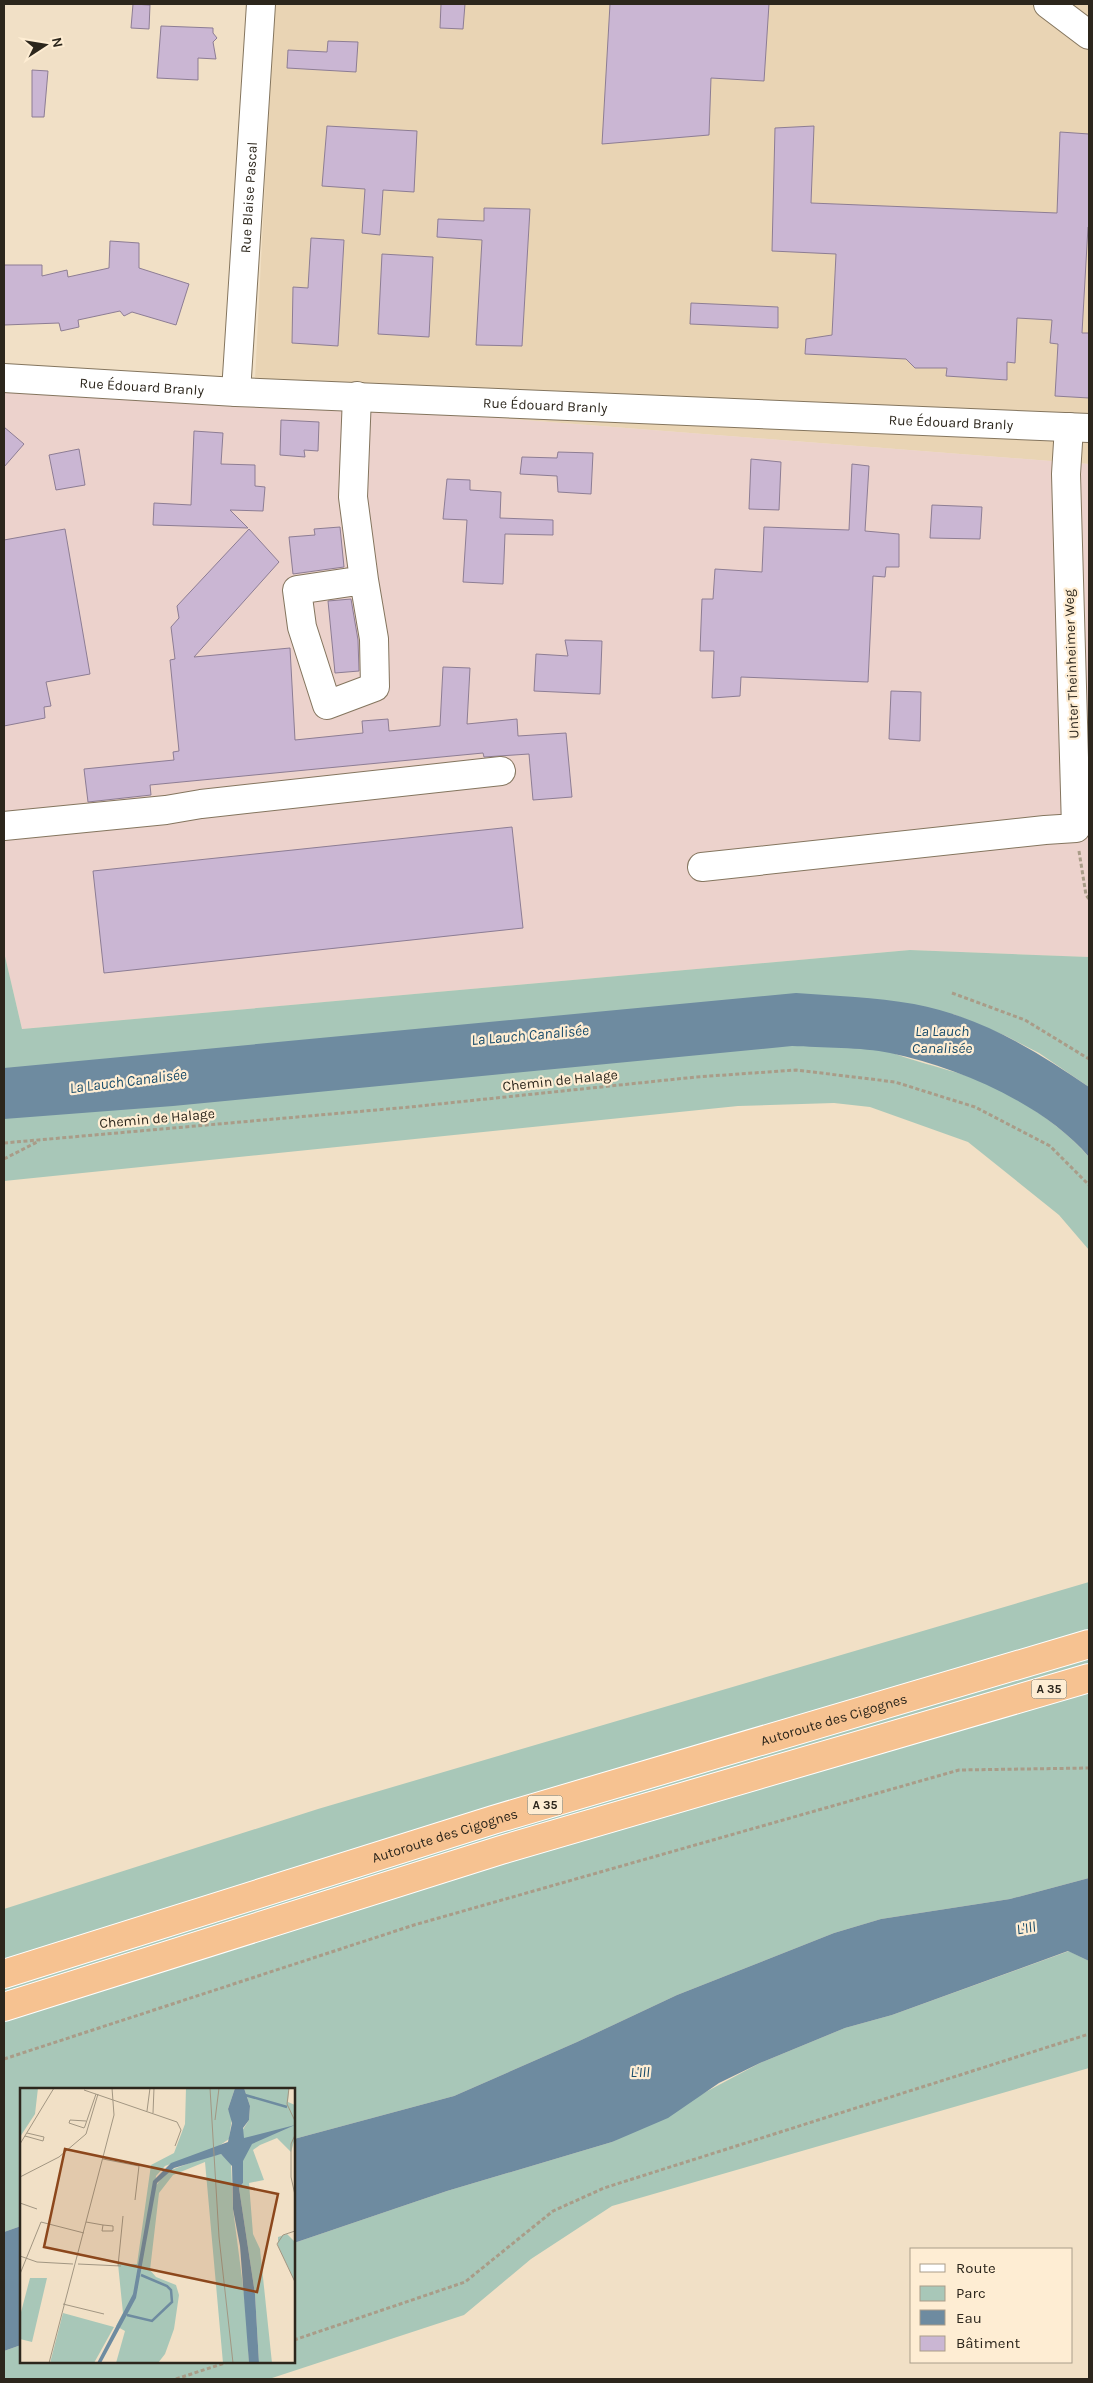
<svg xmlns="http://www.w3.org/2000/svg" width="1093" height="2383" font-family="Karla,sans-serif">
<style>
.built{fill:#e9d4b4}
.industrial{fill:#ecd2cc}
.green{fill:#a8c7b8}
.water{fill:#6e8ba0}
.building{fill:#cab6d3;stroke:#8d7d94}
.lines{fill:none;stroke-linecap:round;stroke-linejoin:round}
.minor-casing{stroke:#84755e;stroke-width:30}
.highway-casing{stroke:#fff;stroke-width:30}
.path{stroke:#a99c88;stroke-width:3;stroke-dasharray:4 2.5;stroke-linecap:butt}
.minor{stroke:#fff;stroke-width:28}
.highway{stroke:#f6c291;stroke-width:28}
.labels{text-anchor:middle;stroke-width:4.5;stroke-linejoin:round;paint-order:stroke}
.shield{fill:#feedd3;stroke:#6b6253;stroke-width:1}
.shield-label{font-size:12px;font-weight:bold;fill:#2c261c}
.street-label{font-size:14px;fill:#2c261c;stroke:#feedd3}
.water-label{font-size:15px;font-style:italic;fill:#184c6b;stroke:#feedd3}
.inset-river{fill:none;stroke:#6e8ba0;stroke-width:2.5}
.inset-road{fill:none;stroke:#a29682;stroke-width:1}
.view{fill:#8c471c;fill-opacity:0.15;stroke:#8c471c;stroke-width:2.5}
.inset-edge{fill:none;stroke:#2c261c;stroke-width:2.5}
</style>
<rect width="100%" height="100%" fill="#f1e0c6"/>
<path class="built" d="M 274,4 L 1089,4 L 1089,464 L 254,399 Z"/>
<path class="industrial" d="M 4,383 L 254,399 L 1089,464 L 1089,957 L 910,950 L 22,1029 L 4,952 Z"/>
<path class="green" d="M 910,950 L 1089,957 L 1089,1087 L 1039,1053 L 1006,1036 L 953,1014 L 890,1052 C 926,1066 971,1073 1005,1092 C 1035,1109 1067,1131 1089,1157 L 1089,1250 L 1059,1215 L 968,1142 L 870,1107 L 834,1103 L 738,1106 L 4,1181 L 4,952 L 22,1029 Z
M 1089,1582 L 1089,1878 L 1010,1899 L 881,1919 L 834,1933 L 677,1995 L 577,2042 L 454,2096 L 294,2139 L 294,2089 L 21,2089 L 21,2226 L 4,2232 L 4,1909 L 318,1809 Z
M 1069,1951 L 1089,1961 L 1089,2068 L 612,2206 L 531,2259 L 464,2315 L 269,2379 L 4,2379 L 4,2351 L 21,2345 L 21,2362 L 294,2362 L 294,2243 L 447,2191 L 612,2142 L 760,2063 L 845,2028 L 892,2015 Z"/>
<path class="water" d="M 796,993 C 835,996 875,997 914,1004 C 979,1016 1035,1050 1089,1087 L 1089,1157 C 1044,1104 958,1067 890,1053 C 862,1047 821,1048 792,1046 L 173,1106 L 4,1119 L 4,1068 Z
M 1089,1878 L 1089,1961 L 1068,1951 L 892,2015 L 845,2028 L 760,2063 L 719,2083 L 668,2118 L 612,2142 L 447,2191 L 294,2243 L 294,2139 L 454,2096 L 577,2042 L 677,1995 L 834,1933 L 881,1919 L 1010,1899 Z
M 21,2226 L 21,2345 L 4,2351 L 4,2232 Z"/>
<path class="building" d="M 133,4 L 150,5 L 149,29 L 131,28 Z
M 441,4 L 465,4 L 463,29 L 440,28 Z
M 610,4 L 769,4 L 764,81 L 711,78 L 709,135 L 602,144 Z
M 161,26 L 213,28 L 213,33 L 217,38 L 213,42 L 216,59 L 198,58 L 198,80 L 157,78 Z
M 328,41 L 358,42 L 356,72 L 287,68 L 288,50 L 327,52 Z
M 32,70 L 48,71 L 44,117 L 32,117 Z
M 327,126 L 417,131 L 414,192 L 383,190 L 380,235 L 362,233 L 365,189 L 322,186 Z
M 814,126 L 811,203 L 1057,213 L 1060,132 L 1089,134 L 1089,227 L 1088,227 L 1082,333 L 1089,333 L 1089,398 L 1055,396 L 1058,344 L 1050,343 L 1052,320 L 1017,318 L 1015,363 L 1007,362 L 1007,380 L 946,376 L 947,368 L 915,368 L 906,359 L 805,354 L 806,339 L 832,335 L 836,254 L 772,251 L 775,128 Z
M 484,208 L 530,209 L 522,346 L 476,345 L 482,240 L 437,237 L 438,219 L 484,221 Z
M 311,238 L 344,240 L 338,346 L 292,343 L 293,287 L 308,288 Z
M 110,241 L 139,243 L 139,268 L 189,284 L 176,325 L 132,312 L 124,316 L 120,311 L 78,320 L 79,327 L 61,331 L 59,323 L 4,325 L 4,265 L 42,265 L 42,276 L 67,270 L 68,277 L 109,268 Z
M 382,254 L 433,257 L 429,337 L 378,334 Z
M 691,303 L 778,307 L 778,328 L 690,324 Z
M 281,420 L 319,422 L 318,451 L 304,450 L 305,457 L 280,455 Z
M 4,427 L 24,444 L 4,467 Z
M 194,431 L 223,433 L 221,464 L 255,465 L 255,486 L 265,487 L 263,511 L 230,510 L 248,528 L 153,525 L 154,503 L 191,505 Z
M 79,449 L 85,485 L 56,490 L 49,455 Z
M 558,452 L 593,453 L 591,494 L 558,492 L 557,476 L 520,474 L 522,457 L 557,458 Z
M 751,459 L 781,462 L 779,510 L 749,509 Z
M 852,464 L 869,466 L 865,531 L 899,534 L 899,567 L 886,567 L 885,577 L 873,576 L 868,682 L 741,677 L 740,696 L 712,698 L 714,651 L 700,651 L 702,599 L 713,599 L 715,569 L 762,572 L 764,527 L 849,530 Z
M 447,479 L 470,480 L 470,490 L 501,492 L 500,518 L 553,520 L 553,535 L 505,534 L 503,584 L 463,582 L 467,520 L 443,519 Z
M 932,505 L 982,507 L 980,539 L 930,538 Z
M 340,527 L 344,567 L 293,574 L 289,537 L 315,535 L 314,529 Z
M 65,529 L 90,674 L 46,682 L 51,706 L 44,707 L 45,718 L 4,726 L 4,540 Z
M 249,529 L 279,562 L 194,657 L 290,648 L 295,740 L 363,733 L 362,721 L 388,719 L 389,731 L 440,726 L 443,667 L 470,668 L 467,724 L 517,719 L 518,736 L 566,733 L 572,797 L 533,800 L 529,754 L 484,757 L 483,753 L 150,785 L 151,795 L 88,802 L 84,769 L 174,760 L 173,752 L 179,751 L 170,660 L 175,659 L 171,627 L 179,618 L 177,606 Z
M 351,599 L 358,640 L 359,671 L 335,673 L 328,601 Z
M 565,640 L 602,641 L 600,694 L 534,691 L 536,654 L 568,656 Z
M 891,691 L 921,692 L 920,741 L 889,739 Z
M 512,827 L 523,928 L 104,973 L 93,871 Z"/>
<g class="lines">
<defs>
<g id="minor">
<path d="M 1048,4 L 1089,35"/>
<path id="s1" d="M 4,378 L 236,392 L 1089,428"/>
<path id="s2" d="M 236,392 L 261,4"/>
<path d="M 357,396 L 353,497 L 364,580 L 297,590 L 302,627 L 327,705 L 375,687 L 374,639 L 364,580"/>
<path d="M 4,826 L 166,810 L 201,804 L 501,771"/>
<path d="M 702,867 L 1045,830 L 1076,828 L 1066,474 L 1069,427"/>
</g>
<g id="highway">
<path id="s3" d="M 4,1974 L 493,1820 L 1089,1644"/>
<path d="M 4,2007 L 501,1850 L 1089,1678"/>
</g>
</defs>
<use href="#minor" class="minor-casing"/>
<use href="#highway" class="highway-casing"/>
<path class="path" d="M 1079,851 L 1086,895 L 1089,899
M 952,993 L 1025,1020 L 1089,1059
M 4,1143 L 410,1107 L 696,1077 L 796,1070 L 895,1082 L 975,1107 L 1050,1146 L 1089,1185
M 4,1159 L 39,1141
M 4,2059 L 414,1925 L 959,1770 L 1089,1768
M 294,2340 L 465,2282 L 553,2211 L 604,2188 L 1089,2034
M 176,2379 L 228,2362"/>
<use href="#minor" class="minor"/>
<use href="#highway" class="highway"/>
</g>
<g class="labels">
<g class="shield">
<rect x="1031.5" y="1679.5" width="35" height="19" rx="4"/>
<rect x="527.5" y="1795.5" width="35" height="19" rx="4"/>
</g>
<g class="shield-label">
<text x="1049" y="1693">A 35</text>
<text x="545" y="1809">A 35</text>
</g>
<g class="street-label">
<text dy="5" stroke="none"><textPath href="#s2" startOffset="195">Rue Blaise Pascal</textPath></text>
<text dy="5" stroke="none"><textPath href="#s1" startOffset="138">Rue Édouard Branly</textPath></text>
<text dy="5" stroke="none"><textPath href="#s1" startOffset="542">Rue Édouard Branly</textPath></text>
<text dy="5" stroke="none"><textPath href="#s1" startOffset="948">Rue Édouard Branly</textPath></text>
<text transform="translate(1071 664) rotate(-92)" y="5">Unter Theinheimer Weg</text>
<text transform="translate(560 1080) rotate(-6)" y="5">Chemin de Halage</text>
<text transform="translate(157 1118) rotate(-5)" y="5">Chemin de Halage</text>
<text dy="5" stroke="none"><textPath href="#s3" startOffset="868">Autoroute des Cigognes</textPath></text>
<text dy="5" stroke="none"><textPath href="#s3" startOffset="462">Autoroute des Cigognes</textPath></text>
</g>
<g class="water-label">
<text x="942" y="1036">La Lauch<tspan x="942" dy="17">Canalisée</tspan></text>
<text transform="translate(530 1035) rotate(-5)" y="5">La Lauch Canalisée</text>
<text transform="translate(128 1081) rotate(-7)" y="5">La Lauch Canalisée</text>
<text transform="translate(1026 1928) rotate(-10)" y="5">L'Ill</text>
<text x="640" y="2077">L'Ill</text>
</g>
</g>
<g transform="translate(20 2088)">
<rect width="275" height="275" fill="#f1e0c6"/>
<path d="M 0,0 L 18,0 L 15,26 L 0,49 ZM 166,0 L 215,0 L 208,21 L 212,30 L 209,51 L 196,60 L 145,78 L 136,88 L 135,99 L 146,84 L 188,68 L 201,66 L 211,75 L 213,121 L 227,229 L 229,275 L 203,275 L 185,74 L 153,87 L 139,105 L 130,182 L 136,189 L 156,197 L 159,207 L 154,241 L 145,266 L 138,275 L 96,275 L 105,243 L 96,238 L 103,225 L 98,176 L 117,176 L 131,77 L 154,65 L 165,36 ZM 224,0 L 269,0 L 268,14 L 275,17 L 275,50 L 271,64 L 257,50 L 240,57 L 233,62 L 244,92 L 229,95 L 233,146 L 240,161 L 252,275 L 239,275 L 235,206 L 219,100 L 223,95 L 222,43 L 229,32 L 230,18 ZM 267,146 L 275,154 L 275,194 L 258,158 L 258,149 ZM 10,190 L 27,190 L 12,254 L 0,251 L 0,228 ZM 43,225 L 94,239 L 74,275 L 30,275 Z" fill="#a8c7b8"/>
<path d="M 215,0 L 224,0 L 230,18 L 229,32 L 223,40 L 224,50 L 275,37 L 232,56 L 223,73 L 223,95 L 219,100 L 235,206 L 239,275 L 229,275 L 220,158 L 213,121 L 212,78 L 201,66 L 154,80 L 137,95 L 116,210 L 81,275 L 77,275 L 113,206 L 133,93 L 151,75 L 208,54 L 212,35 L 208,21 Z" fill="#6e8ba0"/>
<path class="inset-river" d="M 225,7 L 267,19M 107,227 L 132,233 L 152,214 L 151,202 L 147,198 L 121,187"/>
<path class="inset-road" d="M 53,0 L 79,0M 190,0 L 199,149 L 213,275M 269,0 L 267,16 L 275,33M 64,2 L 157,34 L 161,42 L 155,58M 127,23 L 130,0M 133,25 L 134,0M 195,32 L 199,0M 66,33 L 50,32 L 49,35 L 64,40 L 65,38 L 76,6M 275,47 L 271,56 L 271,89 L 275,107M 5,48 L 23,53 L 24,49 L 7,45M 0,56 L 34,0M 83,71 L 119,78 L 115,112M 0,89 L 39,69 L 66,46 L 78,6M 0,115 L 17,121M 66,134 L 83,137 L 82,143 L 93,143 L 93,138 L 83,137M 275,143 L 263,147 L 257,156 L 275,194M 0,168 L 17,174 L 53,176M 58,176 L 101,178M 98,178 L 103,128M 0,186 L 21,134 L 64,145M 43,216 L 84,226M 29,275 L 94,27 L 92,0"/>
<path class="view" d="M 45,61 L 258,106 L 237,204 L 24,159 Z"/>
<rect width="275" height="275" class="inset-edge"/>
</g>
<rect width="1093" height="2383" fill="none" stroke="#2c261c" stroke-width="10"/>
<rect x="910" y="2248" width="162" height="115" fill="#feedd3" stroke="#aa9d8a"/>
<rect x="920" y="2264" width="25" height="8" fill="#ffffff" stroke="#aa9d8a"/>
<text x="956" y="2273" font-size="15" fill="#2c261c">Route</text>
<rect x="920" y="2286" width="25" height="15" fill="#a8c7b8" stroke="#aa9d8a"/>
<text x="956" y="2298" font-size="15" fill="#2c261c">Parc</text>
<rect x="920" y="2310" width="25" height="15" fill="#6e8ba0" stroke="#aa9d8a"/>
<text x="956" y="2323" font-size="15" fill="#2c261c">Eau</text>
<rect x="920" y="2336" width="25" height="15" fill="#cab6d3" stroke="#aa9d8a"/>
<text x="956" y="2348" font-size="15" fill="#2c261c">Bâtiment</text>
<g transform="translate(45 45) rotate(78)" stroke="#feedd3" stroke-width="4" paint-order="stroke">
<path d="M0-4L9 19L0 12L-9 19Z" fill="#2c261c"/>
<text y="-8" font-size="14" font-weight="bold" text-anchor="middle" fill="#2c261c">N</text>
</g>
</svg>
